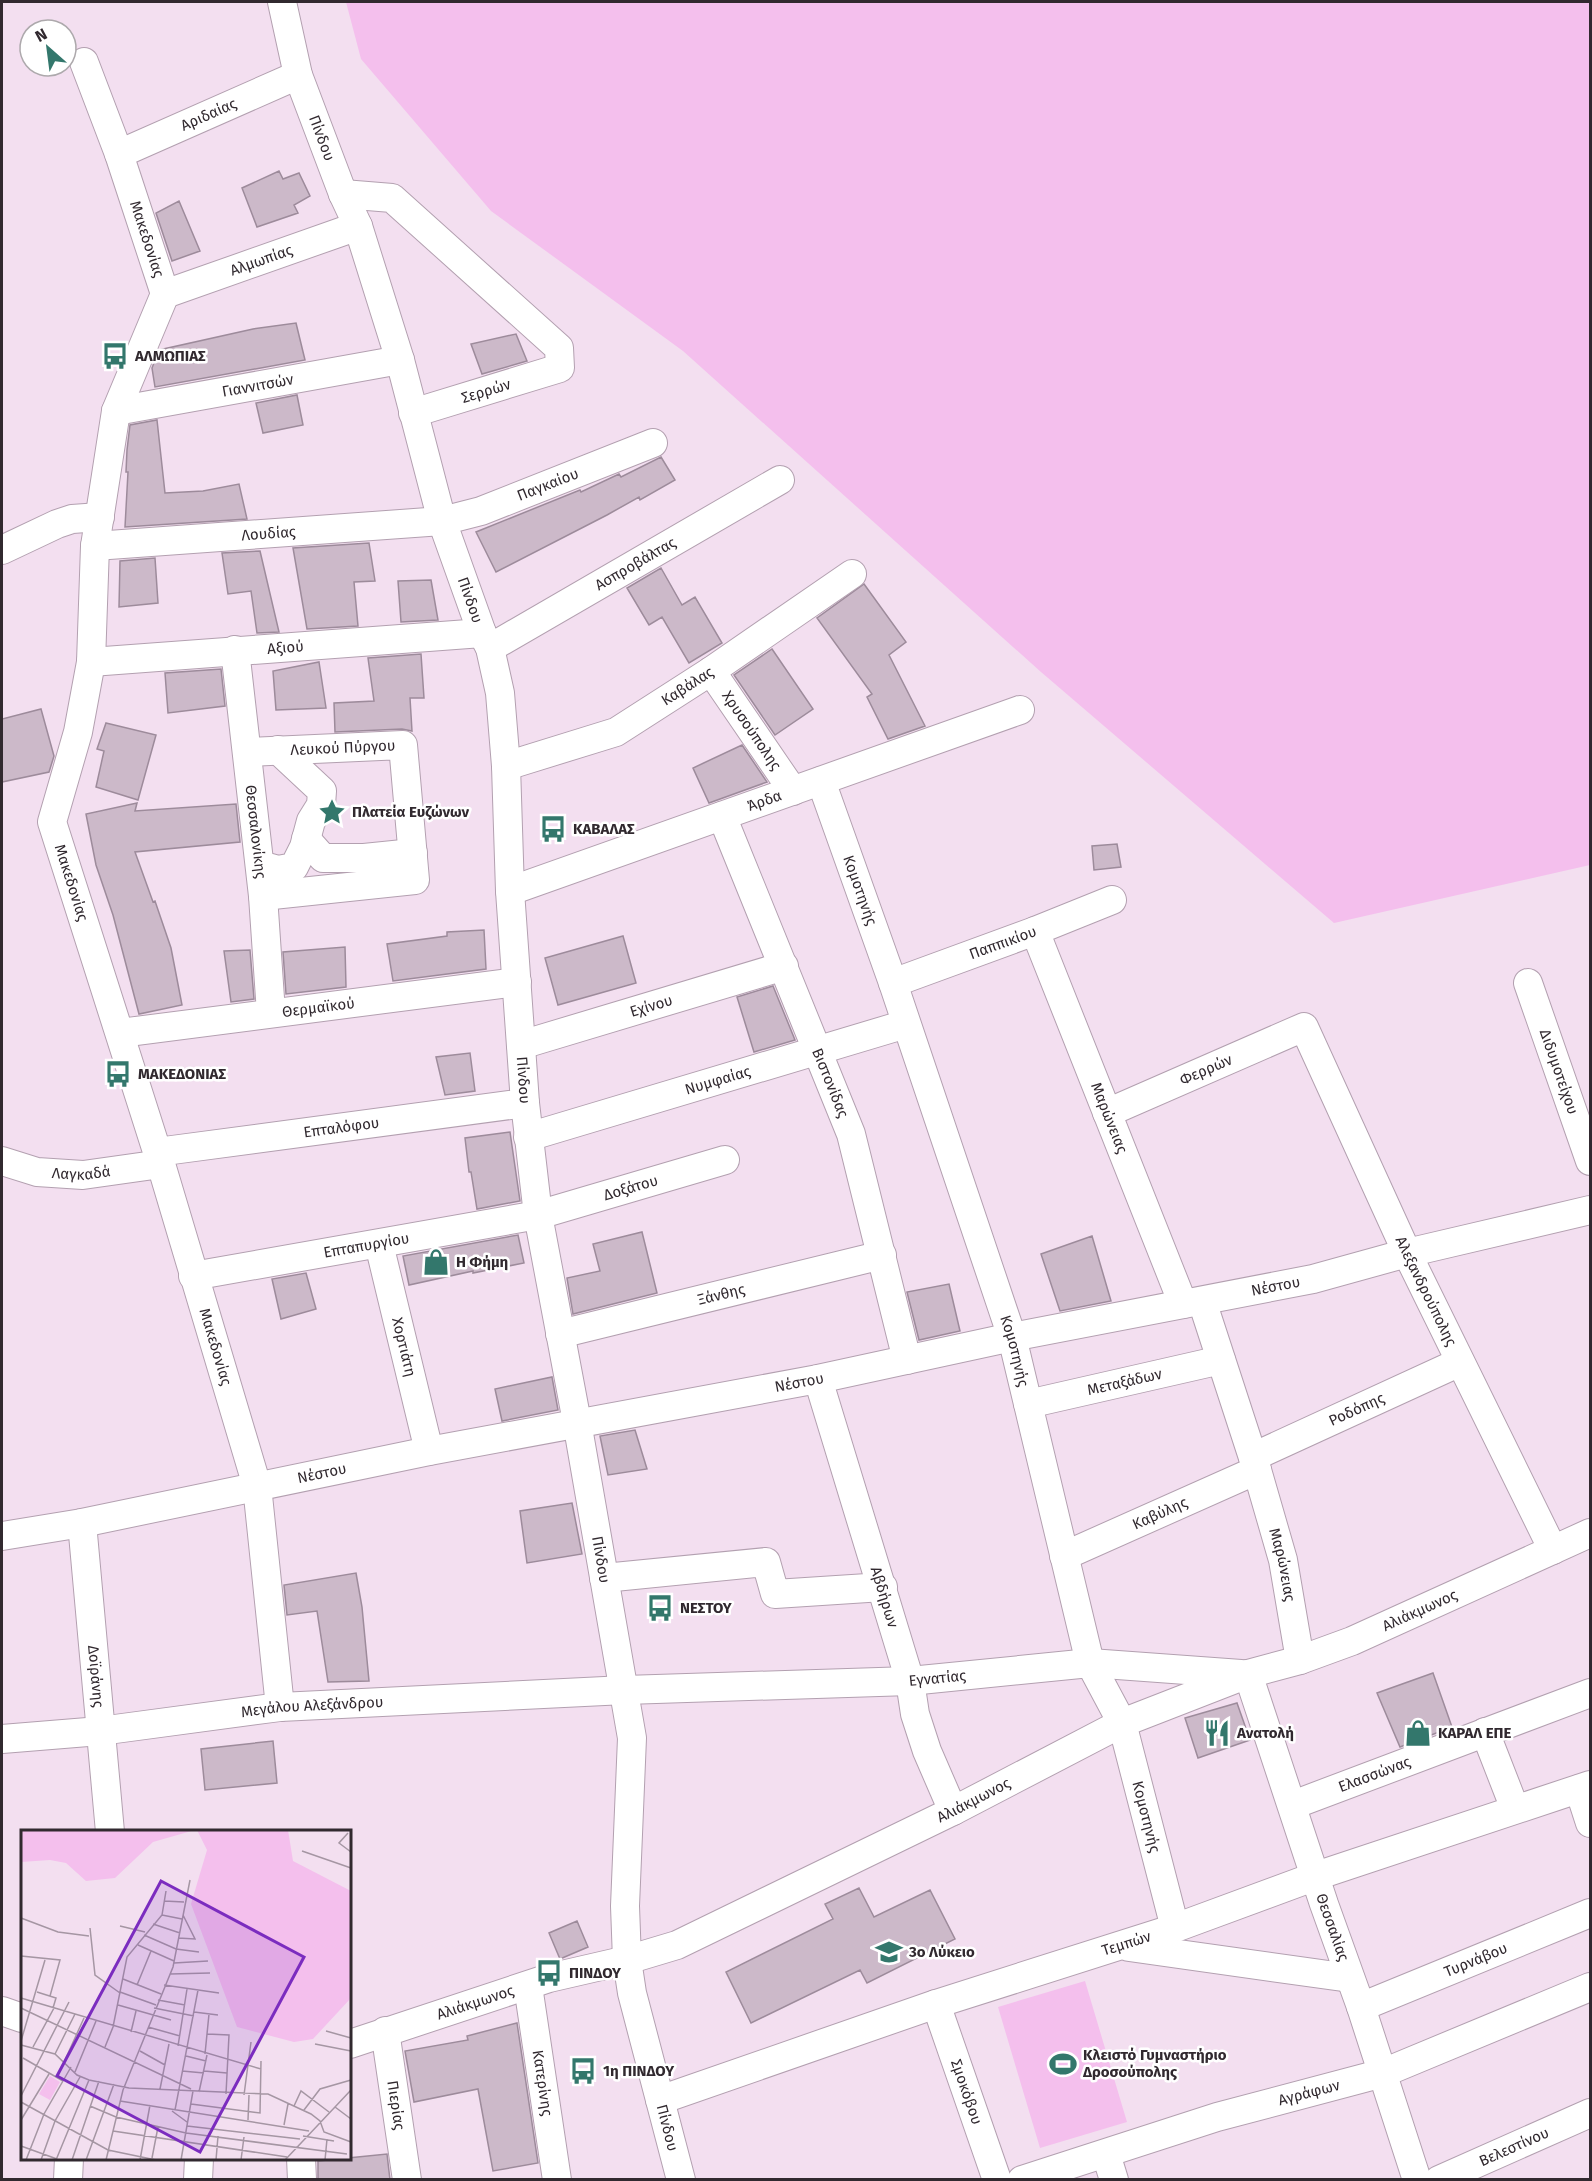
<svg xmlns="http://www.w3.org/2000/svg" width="1592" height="2181" font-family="'Fira Sans',sans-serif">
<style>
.green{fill:#f4bfed}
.building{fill:#ccb9c9;stroke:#9d8b9b;stroke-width:1.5}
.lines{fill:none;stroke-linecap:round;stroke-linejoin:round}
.minor-casing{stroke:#b3a0b0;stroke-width:30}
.minor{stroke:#fff;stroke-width:28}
.labels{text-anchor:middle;stroke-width:5;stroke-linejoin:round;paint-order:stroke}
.street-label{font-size:15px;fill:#31292f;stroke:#fff}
.poi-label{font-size:15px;font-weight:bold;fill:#31292f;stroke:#fff;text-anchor:start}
.inset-road{fill:none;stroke:#a596a3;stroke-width:1.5}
.view{fill:#7b2cbf;fill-opacity:0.15;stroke:#7b2cbf;stroke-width:3}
.inset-edge{fill:none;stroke:#31292f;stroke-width:3}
</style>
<rect width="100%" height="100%" fill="#f3dff0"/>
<path class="green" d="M 346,2 L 1590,2 L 1590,865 L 1334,923 L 1041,672 L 683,351 L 491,211 L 361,59 Z
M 1085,1981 L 1127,2122 L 1040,2148 L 998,2007 Z"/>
<path class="building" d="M 279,171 L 283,179 L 299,173 L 310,196 L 294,205 L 298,213 L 257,227 L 242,188 Z
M 179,201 L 200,251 L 172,261 L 156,213 Z
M 296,323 L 305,360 L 155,387 L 152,368 L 159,350 L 253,329 Z
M 516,334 L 527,361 L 482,374 L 471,344 Z
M 297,395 L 303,425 L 263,433 L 256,403 Z
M 157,420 L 165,493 L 203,491 L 239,484 L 247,519 L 125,527 L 128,472 L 126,472 L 127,450 L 130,425 Z
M 661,457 L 675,480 L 640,500 L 639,497 L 607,515 L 496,572 L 476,532 L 580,490 L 581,492 L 619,474 L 621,477 Z
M 369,543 L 375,581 L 354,582 L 358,626 L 307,629 L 293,548 Z
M 260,551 L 279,632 L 257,633 L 251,591 L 228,594 L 222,553 Z
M 155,558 L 158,603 L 119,607 L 120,561 Z
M 661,568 L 682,605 L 695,597 L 722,643 L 689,663 L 662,617 L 649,625 L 627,588 Z
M 431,580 L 438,620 L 401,622 L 398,581 Z
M 864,584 L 906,642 L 889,655 L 925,726 L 888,739 L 867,697 L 872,694 L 817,618 Z
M 772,649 L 813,709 L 775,735 L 734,675 Z
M 421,654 L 424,698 L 410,698 L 412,731 L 402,729 L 335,732 L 334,703 L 374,701 L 368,658 Z
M 319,662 L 326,708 L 276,710 L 273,671 Z
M 221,669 L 225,706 L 168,713 L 165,673 Z
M 41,709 L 54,756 L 49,772 L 2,782 L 2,719 Z
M 106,723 L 156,735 L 138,800 L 96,787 L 104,751 L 97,749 Z
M 742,745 L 767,782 L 709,803 L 693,768 Z
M 137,803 L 135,811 L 236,804 L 240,842 L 135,852 L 153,902 L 155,901 L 171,948 L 182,1005 L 139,1014 L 113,915 L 96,865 L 86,814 Z
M 1117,844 L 1121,867 L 1094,870 L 1092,846 Z
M 484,930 L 486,969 L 393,981 L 387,944 L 447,936 L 447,932 Z
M 623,936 L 636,983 L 558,1005 L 545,958 Z
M 345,947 L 346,987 L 286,994 L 283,952 Z
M 250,950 L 254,999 L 231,1002 L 224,951 Z
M 773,986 L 795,1040 L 754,1052 L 737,997 Z
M 470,1053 L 475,1091 L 445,1095 L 436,1057 Z
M 510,1132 L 520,1201 L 477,1209 L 471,1172 L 469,1172 L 465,1138 Z
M 642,1232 L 657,1293 L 573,1314 L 567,1278 L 600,1271 L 593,1244 Z
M 518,1235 L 524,1263 L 473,1273 L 473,1271 L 409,1285 L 403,1256 Z
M 1092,1236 L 1111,1301 L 1060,1311 L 1041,1254 Z
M 306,1273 L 316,1309 L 281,1319 L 272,1279 Z
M 949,1284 L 960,1331 L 919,1340 L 907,1292 Z
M 552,1377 L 558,1410 L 502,1421 L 495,1389 Z
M 635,1430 L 647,1469 L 608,1475 L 600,1436 Z
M 572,1503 L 582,1554 L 527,1563 L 520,1511 Z
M 356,1573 L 362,1607 L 369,1681 L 328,1682 L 317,1611 L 287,1615 L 284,1585 Z
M 1433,1673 L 1452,1727 L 1400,1747 L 1377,1693 Z
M 1237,1703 L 1250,1740 L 1198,1758 L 1185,1718 Z
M 273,1741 L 277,1783 L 205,1790 L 201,1749 Z
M 859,1888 L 874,1917 L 930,1890 L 955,1939 L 867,1983 L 860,1970 L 751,2023 L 726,1972 L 833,1919 L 825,1904 Z
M 577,1921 L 588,1947 L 560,1959 L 549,1933 Z
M 517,2023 L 538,2163 L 493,2171 L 478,2089 L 414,2102 L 405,2051 L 468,2040 L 467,2036 Z
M 387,2154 L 390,2180 L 318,2180 L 318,2161 Z"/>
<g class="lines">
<defs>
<g id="minor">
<path id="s1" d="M 282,2 L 298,75 L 343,194 L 358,226 L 400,360 L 442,521 L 482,633 L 490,648 L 500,693 L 506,766 L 510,891 L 525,1103 L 538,1215 L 577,1422 L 632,1738 L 625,1906 L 627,1960 L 632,1993 L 681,2180"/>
<path id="s2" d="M 84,62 L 119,154 L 165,294 L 116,411 L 95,546 L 91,662 L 78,732 L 52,822 L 161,1164 L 257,1486 L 280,1707"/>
<path id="s3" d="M 119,154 L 298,75"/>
<path d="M 343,194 L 392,198 L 559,348 L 560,368 L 413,413"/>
<path id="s4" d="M 165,294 L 358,226"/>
<path id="s5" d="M 116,411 L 400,360"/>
<path id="s6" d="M 95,546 L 442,521 L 481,511 L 653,443"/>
<path d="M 2,550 L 57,524 L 72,519 L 100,517"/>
<path id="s7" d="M 490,648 L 780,480"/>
<path id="s8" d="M 235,650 L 263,896 L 271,1013"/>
<path id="s9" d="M 91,662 L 482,633"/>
<path id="s10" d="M 711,671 L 793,791"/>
<path id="s11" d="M 247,752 L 403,745 L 415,880 L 263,896"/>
<path id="s12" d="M 506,766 L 616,732 L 711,671 L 852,574"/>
<path id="s13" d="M 821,781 L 893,983 L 1012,1337 L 1090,1663 L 1122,1723 L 1175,1928"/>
<path id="s14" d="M 722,816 L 851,1134 L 907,1360"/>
<path d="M 306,839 L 323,858 L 364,858 L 413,853"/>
<path d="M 260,865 L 278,870 L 294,867 L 304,847 L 311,821 L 321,805 L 322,791 L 278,750"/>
<path id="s15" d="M 510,891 L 1020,710"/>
<path id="s16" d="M 1035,931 L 1183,1304"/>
<path id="s17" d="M 893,983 L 1035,931 L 1112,900"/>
<path id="s18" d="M 1528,983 L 1590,1161"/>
<path id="s19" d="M 120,1033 L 517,982"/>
<path id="s20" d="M 521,1045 L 784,966"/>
<path id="s21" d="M 1107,1113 L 1304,1027 L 1407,1253 L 1553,1550"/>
<path id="s22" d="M 528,1137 L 906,1024"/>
<path id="s23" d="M 157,1152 L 525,1103"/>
<path id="s24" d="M 2,1161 L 37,1172 L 83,1175 L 161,1164"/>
<path id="s25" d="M 379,1244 L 429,1451"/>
<path id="s26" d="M 193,1276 L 538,1215 L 725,1160"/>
<path id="s27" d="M 1202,1301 L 1257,1470 L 1283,1560 L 1300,1660"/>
<path id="s28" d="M 560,1334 L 882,1255"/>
<path id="s29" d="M 818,1379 L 910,1681 L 915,1714 L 927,1751 L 953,1811"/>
<path id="s30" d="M 1028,1404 L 1221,1360"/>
<path id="s31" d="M 1253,1457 L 1460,1362"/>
<path id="s32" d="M 82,1523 L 110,1832"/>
<path id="s33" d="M 2,1536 L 82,1523 L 429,1451 L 818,1379 L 1012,1337 L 1313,1279 L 1407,1253 L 1590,1210"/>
<path id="s34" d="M 1064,1556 L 1257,1470"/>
<path d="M 604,1578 L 766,1562 L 775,1594 L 883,1587"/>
<path id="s35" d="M 1248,1674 L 1324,1904 L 1361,2007 L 1417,2180"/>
<path d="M 1485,1732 L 1515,1809"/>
<path id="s36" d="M 2,1739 L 100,1731 L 280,1707 L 625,1690 L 910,1681 L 1090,1663 L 1241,1674"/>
<path d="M 1579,1789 L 1590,1823"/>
<path id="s37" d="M 1293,1805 L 1590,1693"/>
<path d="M 1129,1947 L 1350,1978"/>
<path id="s38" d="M 528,1986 L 557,2180"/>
<path id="s39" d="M 936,2004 L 997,2180"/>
<path id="s40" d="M 1361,2007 L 1590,1913"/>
<path d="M 2,2011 L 22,2018"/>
<path id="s41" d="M 385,2031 L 407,2180"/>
<path id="s42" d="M 350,2044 L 549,1978 L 627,1960 L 677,1945 L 953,1811 L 1122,1723 L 1248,1674 L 1300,1660 L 1352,1641 L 1590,1533"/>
<path id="s43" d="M 660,2100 L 936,2004 L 1175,1928 L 1316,1876 L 1590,1785"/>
<path d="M 1106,2154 L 1114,2180"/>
<path d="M 301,2158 L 302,2180"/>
<path d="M 68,2180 L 69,2158"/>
<path d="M 198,2180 L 199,2158"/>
<path id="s44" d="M 1022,2180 L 1217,2117 L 1383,2073 L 1590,1987"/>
<path id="s45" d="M 1439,2180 L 1590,2113"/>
</g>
</defs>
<use href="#minor" class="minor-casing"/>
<use href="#minor" class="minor"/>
</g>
<defs>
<symbol id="bus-bare" viewBox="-9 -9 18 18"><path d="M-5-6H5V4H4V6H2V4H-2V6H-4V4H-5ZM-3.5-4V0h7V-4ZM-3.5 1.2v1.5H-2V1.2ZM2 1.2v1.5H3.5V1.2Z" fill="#33776c" stroke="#fff" stroke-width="2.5" paint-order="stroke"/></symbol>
<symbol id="sight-bare" viewBox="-9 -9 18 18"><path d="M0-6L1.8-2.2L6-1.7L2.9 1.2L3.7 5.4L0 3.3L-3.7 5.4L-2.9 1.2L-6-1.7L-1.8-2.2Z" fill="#33776c" stroke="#fff" stroke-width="2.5" paint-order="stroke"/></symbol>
<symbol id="shop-bare" viewBox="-9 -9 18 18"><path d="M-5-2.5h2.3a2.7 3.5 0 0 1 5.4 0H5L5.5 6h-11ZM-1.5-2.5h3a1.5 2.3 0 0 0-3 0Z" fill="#33776c" stroke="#fff" stroke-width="2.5" paint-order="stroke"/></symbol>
<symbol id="restaurant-bare" viewBox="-9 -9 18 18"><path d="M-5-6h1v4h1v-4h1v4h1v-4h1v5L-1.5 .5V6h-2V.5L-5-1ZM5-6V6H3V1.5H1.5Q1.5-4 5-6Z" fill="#33776c" stroke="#fff" stroke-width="2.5" paint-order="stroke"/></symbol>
<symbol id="school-bare" viewBox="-9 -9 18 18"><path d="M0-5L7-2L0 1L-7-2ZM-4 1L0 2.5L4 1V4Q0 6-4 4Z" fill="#33776c" stroke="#fff" stroke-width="2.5" paint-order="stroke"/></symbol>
<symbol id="stadium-bare" viewBox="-9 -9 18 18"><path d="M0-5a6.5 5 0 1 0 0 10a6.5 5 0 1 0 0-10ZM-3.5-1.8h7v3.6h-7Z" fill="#33776c" stroke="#fff" stroke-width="2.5" paint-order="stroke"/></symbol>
</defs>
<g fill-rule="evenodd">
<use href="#bus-bare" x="96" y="337" width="38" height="38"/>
<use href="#sight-bare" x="313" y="793" width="38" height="38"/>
<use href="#bus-bare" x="534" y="810" width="38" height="38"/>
<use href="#bus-bare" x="99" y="1055" width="38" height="38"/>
<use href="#shop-bare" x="417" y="1243" width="38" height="38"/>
<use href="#bus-bare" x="641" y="1589" width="38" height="38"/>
<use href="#restaurant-bare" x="1198" y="1714" width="38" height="38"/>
<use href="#shop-bare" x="1399" y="1714" width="38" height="38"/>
<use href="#school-bare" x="870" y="1933" width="38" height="38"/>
<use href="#bus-bare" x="530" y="1954" width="38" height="38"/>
<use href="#stadium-bare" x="1044" y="2045" width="38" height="38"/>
<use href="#bus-bare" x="564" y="2052" width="38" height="38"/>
</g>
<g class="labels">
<g class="street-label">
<text dy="5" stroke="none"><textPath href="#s3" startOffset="98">Αριδαίας</textPath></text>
<text dy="5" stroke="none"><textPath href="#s1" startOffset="142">Πίνδου</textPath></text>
<text dy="5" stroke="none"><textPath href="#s2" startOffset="188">Μακεδονίας</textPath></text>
<text dy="5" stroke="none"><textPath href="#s4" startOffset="102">Αλμωπίας</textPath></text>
<text dy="5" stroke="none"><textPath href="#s5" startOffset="144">Γιαννιτσών</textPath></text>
<text transform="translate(486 391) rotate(-17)" y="5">Σερρών</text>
<text dy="5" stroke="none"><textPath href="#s6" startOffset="460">Παγκαίου</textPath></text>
<text dy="5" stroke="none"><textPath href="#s6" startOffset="174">Λουδίας</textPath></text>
<text dy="5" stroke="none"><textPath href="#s7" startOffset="168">Ασπροβάλτας</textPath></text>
<text dy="5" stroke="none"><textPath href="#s1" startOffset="628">Πίνδου</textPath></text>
<text dy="5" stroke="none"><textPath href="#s9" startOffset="195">Αξιού</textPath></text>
<text dy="5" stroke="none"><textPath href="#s12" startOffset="200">Καβάλας</textPath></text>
<text dy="5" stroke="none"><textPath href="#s10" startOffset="72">Χρυσούπολης</textPath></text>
<text dy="5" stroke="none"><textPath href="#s11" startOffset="96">Λευκού Πύργου</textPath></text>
<text dy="5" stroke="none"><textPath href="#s15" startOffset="270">Άρδα</textPath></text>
<text dy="5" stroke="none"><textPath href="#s8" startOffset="183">Θεσσαλονίκης</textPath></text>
<text dy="5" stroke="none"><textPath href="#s2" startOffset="854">Μακεδονίας</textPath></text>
<text dy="5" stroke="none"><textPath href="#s13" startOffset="116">Κομοτηνής</textPath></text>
<text dy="5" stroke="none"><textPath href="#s17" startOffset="117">Παππικίου</textPath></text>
<text dy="5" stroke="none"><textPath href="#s20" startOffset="136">Εχίνου</textPath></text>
<text dy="5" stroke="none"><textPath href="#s19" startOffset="200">Θερμαϊκού</textPath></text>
<text dy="5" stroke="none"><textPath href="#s21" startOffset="108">Φερρών</textPath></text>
<text dy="5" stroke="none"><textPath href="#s18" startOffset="94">Διδυμοτείχου</textPath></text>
<text dy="5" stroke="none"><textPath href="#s1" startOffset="1114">Πίνδου</textPath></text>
<text dy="5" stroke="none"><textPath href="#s22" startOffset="198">Νυμφαίας</textPath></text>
<text dy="5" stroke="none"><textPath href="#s14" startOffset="288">Βιστονίδας</textPath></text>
<text dy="5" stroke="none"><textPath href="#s16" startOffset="201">Μαρώνειας</textPath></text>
<text dy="5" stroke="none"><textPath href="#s23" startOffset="186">Επταλόφου</textPath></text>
<text dy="5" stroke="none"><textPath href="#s24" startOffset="81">Λαγκαδά</textPath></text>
<text dy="5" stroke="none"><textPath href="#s26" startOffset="447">Δοξάτου</textPath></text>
<text dy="5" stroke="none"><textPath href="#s26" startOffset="176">Επταπυργίου</textPath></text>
<text dy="5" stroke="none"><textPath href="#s33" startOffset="1298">Νέστου</textPath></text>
<text dy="5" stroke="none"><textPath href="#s21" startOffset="506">Αλεξανδρούπολης</textPath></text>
<text dy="5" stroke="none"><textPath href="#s28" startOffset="166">Ξάνθης</textPath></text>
<text dy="5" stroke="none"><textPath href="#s2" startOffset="1340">Μακεδονίας</textPath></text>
<text dy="5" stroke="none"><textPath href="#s25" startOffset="106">Χορτιάτη</textPath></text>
<text dy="5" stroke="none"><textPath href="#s13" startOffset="602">Κομοτηνής</textPath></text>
<text dy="5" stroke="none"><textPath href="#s30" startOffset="99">Μεταξάδων</textPath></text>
<text dy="5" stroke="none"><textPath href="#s33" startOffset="812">Νέστου</textPath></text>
<text dy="5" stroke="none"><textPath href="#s31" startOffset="114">Ροδόπης</textPath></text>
<text dy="5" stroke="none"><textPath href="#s33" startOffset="326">Νέστου</textPath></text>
<text dy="5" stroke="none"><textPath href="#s34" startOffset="105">Καβύλης</textPath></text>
<text dy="5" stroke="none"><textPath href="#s1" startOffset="1600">Πίνδου</textPath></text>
<text dy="5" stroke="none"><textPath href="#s27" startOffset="276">Μαρώνειας</textPath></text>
<text dy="5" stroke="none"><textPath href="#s29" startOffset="228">Αβδήρων</textPath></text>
<text dy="5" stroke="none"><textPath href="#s42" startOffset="1158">Αλιάκμωνος</textPath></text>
<text dy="5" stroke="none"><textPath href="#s32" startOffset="154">Δοϊράνης</textPath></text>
<text dy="5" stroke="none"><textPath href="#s36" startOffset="938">Εγνατίας</textPath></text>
<text dy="5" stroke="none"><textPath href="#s36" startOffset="312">Μεγάλου Αλεξάνδρου</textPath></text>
<text dy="5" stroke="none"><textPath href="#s37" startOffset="87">Ελασσώνας</textPath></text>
<text dy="5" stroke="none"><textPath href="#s42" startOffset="672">Αλιάκμωνος</textPath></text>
<text dy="5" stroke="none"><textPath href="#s13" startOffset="1088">Κομοτηνής</textPath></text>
<text dy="5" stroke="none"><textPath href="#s35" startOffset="267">Θεσσαλίας</textPath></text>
<text dy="5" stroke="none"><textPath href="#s43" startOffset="492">Τεμπών</textPath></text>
<text dy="5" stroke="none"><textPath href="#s40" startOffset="124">Τυρνάβου</textPath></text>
<text dy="5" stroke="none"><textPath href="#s42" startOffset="132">Αλιάκμωνος</textPath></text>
<text dy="5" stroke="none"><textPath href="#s38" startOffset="98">Κατερίνης</textPath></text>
<text dy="5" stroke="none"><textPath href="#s39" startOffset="93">Σμοκόβου</textPath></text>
<text dy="5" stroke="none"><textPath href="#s44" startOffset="300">Αγράφων</textPath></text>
<text dy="5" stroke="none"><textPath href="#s41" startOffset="75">Πιερίας</textPath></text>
<text dy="5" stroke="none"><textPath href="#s1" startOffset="2176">Πίνδου</textPath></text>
<text dy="5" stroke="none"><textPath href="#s45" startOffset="82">Βελεστίνου</textPath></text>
</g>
<g class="poi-label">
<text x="135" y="361">ΑΛΜΩΠΙΑΣ</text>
<text x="352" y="817">Πλατεία Ευζώνων</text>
<text x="573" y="834">ΚΑΒΑΛΑΣ</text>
<text x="138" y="1079">ΜΑΚΕΔΟΝΙΑΣ</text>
<text x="456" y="1267">Η Φήμη</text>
<text x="680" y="1613">ΝΕΣΤΟΥ</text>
<text x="1237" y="1738">Ανατολή</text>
<text x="1438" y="1738">ΚΑΡΑΛ ΕΠΕ</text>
<text x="909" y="1957">3ο Λύκειο</text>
<text x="569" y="1978">ΠΙΝΔΟΥ</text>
<text x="1083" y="2060">Κλειστό Γυμναστήριο<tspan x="1083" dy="17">Δροσούπολης</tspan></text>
<text x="603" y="2076">1η ΠΙΝΔΟΥ</text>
</g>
</g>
<g transform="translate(21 1830)">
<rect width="330" height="330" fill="#f3dff0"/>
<path d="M 0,0 L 174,0 L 132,12 L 94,48 L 65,51 L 45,33 L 29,30 L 0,32 ZM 176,0 L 267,0 L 272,31 L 330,61 L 330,168 L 292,209 L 273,212 L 216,197 L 170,74 L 186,20 ZM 29,246 L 39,252 L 29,270 L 18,264 Z" fill="#f4bfed"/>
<path class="inset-road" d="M 327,3 L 318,13 L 330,22M 281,21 L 330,38M 143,71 L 163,72M 141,85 L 161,89M 0,88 L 37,102 L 68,106M 132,94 L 159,103M 99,96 L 124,102M 69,98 L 74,145 L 99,163M 123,105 L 155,119 L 178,122M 157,108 L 174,109 L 162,85M 117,115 L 153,131M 0,126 L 39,130 L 29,166M 153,133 L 187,131M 149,144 L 189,143M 102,149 L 140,164M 116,155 L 130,121M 143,155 L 198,163M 16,162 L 35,168 L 32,178M 99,162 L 135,175M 0,168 L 240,239M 137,170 L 164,175M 97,175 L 150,190M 0,178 L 170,259M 133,178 L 173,186M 173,182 L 197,185M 127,197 L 159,206M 305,201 L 330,208M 110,202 L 115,181M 186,204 L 208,205 L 205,264M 0,211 L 24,130M 294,214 L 330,221M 0,215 L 34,224 L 56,245 L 68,250 L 108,258 L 247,264 L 290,284 L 299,291 L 303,302 L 330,312M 157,216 L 166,159M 12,217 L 33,178M 84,217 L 92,197 L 106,127 L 141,85 L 145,61M 119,221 L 144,235M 34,224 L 54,184M 184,224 L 188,184M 165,226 L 185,231M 2,228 L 42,251M 44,230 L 63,188M 161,241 L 183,243M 183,241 L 206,243M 54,242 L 75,191M 139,259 L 148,214M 178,262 L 186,225M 223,265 L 230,212M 0,266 L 48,172M 99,271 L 288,301M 0,272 L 87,320 L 135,330M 170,274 L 239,283 L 240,231M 69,276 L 95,287 L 165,303 L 326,324M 273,276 L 280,261 L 308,282M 314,277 L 330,289M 154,280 L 177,160M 283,280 L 299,259 L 330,250M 151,281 L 166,292M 0,290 L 28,244M 227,290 L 228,265M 263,295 L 267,274M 166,296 L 279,309M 92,301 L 266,327M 282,306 L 313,311M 0,316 L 36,329M 131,328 L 137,297M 5,330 L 23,284 L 50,237M 20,330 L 34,291 L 59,247M 35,330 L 68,250M 51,330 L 78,251M 65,330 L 93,254M 85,330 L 102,260 L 152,137 L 169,50M 119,330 L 129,275M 160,330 L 172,261M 195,330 L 197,306M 220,330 L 223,307M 264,330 L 330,260M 304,330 L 306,309"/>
<path class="view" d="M 140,51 L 283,127 L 179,322 L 36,246 Z"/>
<rect width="330" height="330" class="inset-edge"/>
</g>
<rect width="1592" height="2181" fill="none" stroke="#31292f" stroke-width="6"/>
<g transform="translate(48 48) rotate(332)"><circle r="28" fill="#ffffff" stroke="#ada9ac" stroke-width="1.5"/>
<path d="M0-4.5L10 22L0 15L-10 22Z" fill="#33776c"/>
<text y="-9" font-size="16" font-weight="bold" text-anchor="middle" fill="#31292f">N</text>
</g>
</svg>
